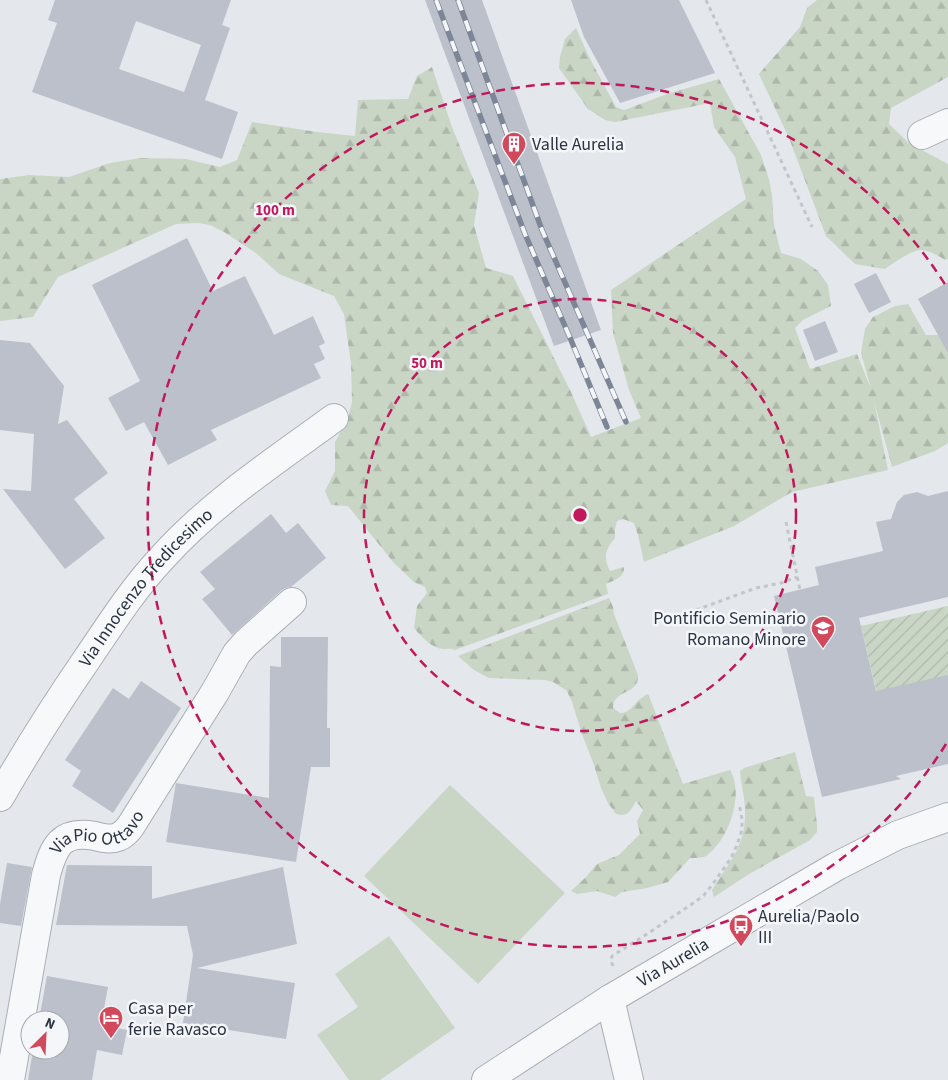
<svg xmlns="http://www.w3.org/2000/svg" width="948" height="1080" font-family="'Source Sans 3',sans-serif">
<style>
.forest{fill:url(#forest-firs)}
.park{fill:#c9d6c5}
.garden{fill:url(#garden-furrows)}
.building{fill:#bbc0ca;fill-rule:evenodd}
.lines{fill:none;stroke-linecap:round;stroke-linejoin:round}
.minor-casing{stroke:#a9aeb7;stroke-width:30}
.tertiary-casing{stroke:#a9aeb7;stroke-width:30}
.path{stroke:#c2c5cb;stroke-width:3;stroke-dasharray:4 4;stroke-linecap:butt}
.minor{stroke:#f7f8fa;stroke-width:28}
.tertiary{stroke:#f7f8fa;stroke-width:28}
.rail-casing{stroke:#7d8696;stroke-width:5.5}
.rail{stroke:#f4f6f9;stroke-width:4;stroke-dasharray:11;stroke-linecap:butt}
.ring{fill:none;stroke:#c2185b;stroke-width:2.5;stroke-dasharray:9 6}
.labels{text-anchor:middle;stroke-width:5;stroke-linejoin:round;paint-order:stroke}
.poi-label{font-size:18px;fill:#2b3445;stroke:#f4f6f9;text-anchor:start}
.street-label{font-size:18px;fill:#2b3445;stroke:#f4f6f9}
.centre{fill:#c2185b;stroke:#f4f6f9;stroke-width:2.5}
.ring-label{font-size:15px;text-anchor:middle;font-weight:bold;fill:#c2185b;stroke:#f4f6f9;stroke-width:5;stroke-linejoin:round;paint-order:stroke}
</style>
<defs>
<pattern id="forest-firs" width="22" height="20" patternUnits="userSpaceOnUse" patternTransform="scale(1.25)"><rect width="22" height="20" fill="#c9d6c5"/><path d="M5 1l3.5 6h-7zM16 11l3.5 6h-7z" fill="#adb8ab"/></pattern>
<pattern id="garden-furrows" width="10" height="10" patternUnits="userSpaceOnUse" patternTransform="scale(1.25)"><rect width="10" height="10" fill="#c9d6c5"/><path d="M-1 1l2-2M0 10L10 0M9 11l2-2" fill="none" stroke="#adb8ab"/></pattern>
</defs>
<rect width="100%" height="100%" fill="#e4e7ec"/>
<path class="forest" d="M 817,0 L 948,0 L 948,77 L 891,108 L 889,124 L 909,143 L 948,164 L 948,259 L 945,260 C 937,255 929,250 919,250 C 911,251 892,264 885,269 L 855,264 L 826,236 L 789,138 L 759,74 L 800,27 L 807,8 Z
M 576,28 L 590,59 L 616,107 L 624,110 L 670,93 L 719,79 L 761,155 L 769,179 L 772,195 L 774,225 L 781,253 L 801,259 L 818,271 L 828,285 L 831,306 L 803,320 L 795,328 L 810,369 L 857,354 L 871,389 L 861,353 L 865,329 L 873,317 L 895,306 L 908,304 L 926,335 L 938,335 L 948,329 L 948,443 L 935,451 L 892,467 L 874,401 L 888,470 L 792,492 L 734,526 L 644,562 L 638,535 L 634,523 L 623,519 L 617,521 L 615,529 L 615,538 C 605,550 603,557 610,571 L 623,567 L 624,568 C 624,578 614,580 606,584 L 608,594 L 455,650 C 450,648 448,649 443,649 C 431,648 421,636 414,628 L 417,606 L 427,593 L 425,587 L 414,582 L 394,563 L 348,506 L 331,505 L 325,491 L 335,471 L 335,442 L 347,421 L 352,402 L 351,364 L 344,314 L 334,296 L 279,274 L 256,253 L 224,232 L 210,225 L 198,223 L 176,224 L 58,277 L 33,317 L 0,321 L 0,179 L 29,175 L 69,177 L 110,163 L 140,158 L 186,159 L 220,167 L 237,160 L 252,122 L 317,132 L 355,136 L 358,100 L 408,99 L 417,76 L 432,67 L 452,127 L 479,193 L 474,225 L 486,268 L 513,276 L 571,392 L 591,437 L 641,418 L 629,390 L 613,333 L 611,290 L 746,199 L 735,157 L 714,127 L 710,103 L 615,122 L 605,120 L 588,109 L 559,68 L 560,57 L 565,39 Z
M 609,598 L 613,607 L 614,614 L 638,675 C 639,696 614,688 613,708 L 620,713 C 630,713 633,705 640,699 C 642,697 645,696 647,694 L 649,696 L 683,784 L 730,770 C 744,793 730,834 712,851 C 710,852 708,855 706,856 C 702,858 694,858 690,858 L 681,868 L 668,882 L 647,888 L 622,892 L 615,897 L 597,891 L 577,894 L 571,891 L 585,878 L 597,864 L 619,855 L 640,834 L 637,821 L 643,810 L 636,801 C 630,811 629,817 616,814 L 608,803 L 601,788 L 594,765 L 582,734 L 572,702 L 567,691 L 553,682 L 545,680 L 489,678 L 474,670 L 458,656 Z
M 795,752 L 806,796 L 814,797 L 817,825 L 817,832 L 810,840 L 749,874 L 714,897 L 712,890 C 730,861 746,846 745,811 C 745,798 741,785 740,771 L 744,768 Z"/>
<path class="park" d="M 450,785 L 565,893 L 478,984 L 364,876 Z
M 389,936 L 455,1028 L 380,1080 L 349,1080 L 317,1035 L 358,1007 L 335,974 Z"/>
<path class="garden" d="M 948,606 L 948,675 L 884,723 L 861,626 Z"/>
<path class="building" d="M 55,0 L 231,0 L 222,25 L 230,28 L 205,100 L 238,112 L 222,159 L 32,92 L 57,23 L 48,20 ZM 136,21 L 201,45 L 184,92 L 119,69 Z
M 425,0 L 482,0 L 601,330 L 554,346 Z
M 571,0 L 679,0 L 715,73 L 620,103 L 584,37 Z
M 187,238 L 213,291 L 245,276 L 274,335 L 313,316 L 325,343 L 319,346 L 325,359 L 314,364 L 321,378 L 211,430 L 217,440 L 168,465 L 144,422 L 126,431 L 108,398 L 140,381 L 92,285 Z
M 876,273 L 891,302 L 869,313 L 854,284 Z
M 948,282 L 948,353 L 918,299 Z
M 825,321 L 838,352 L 815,361 L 803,330 Z
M 0,340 L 30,343 L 64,386 L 58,424 L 67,420 L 108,473 L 74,499 L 105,538 L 65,569 L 3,489 L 31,491 L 34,434 L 0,430 Z
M 948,491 L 948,597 L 859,618 L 876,691 L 948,675 L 948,764 L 896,776 L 901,779 L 822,797 L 774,596 L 819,585 L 815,567 L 883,551 L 876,522 L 891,519 L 897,502 L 904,495 L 917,492 L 928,496 Z
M 271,514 L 286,533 L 298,523 L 326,558 L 291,587 L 288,587 L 282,590 L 232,635 L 202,599 L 215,589 L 200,572 Z
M 281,637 L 328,637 L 327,728 L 330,728 L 330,767 L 311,767 L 296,862 L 166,842 L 176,783 L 269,798 L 270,666 L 281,667 Z
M 141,681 L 181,708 L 113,813 L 72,786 L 81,771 L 65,760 L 113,688 L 129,699 Z
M 7,863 L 32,867 L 21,926 L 0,923 L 0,904 Z
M 67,865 L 152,866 L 152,899 L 283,867 L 297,944 L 197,968 L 295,983 L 286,1039 L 183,1023 L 193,955 L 187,926 L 56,925 Z
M 47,976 L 108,987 L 101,1025 L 127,1030 L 122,1055 L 97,1050 L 92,1080 L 28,1080 L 33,1050 L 60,1050 L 60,1020 L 39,1020 Z"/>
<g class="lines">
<defs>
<g id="minor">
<path d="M 922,135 L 948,123"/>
<path id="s1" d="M 0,797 C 27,750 56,704 87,659 C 110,625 133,589 161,559 C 211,503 274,462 334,418"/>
<path d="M 610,999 L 629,1080"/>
<path id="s2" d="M 10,1080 L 46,875 C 54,846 61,830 95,836 C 102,838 111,840 118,837 C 123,835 127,831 130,827 L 215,692 L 237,653 L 246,643 L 292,602"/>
</g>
<g id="tertiary">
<path id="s3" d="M 486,1080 L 610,999 L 837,866 L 898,835 L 948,817"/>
</g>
</defs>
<use href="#minor" class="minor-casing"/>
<use href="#tertiary" class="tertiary-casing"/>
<path class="path" d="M 706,0 L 812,227
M 786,522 L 800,590
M 696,610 L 756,588 L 781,583 L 797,577
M 613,966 L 611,961 L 612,956 L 647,934 L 695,902 L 704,895 L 712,885 L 731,858 L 737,845 L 742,830 L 742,819 L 739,803"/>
<use href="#minor" class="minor"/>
<use href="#tertiary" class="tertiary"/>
<defs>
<path id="rail" d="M 436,0 L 525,234 L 571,340 L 607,427
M 458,0 L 542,230 L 626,422"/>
</defs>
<use href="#rail" class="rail-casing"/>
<use href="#rail" class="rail"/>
</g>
<g class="ring">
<circle cx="580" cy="515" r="216"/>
<path d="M946 744A432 432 0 1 1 946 286"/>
</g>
<defs>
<symbol id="building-pin" viewBox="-11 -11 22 30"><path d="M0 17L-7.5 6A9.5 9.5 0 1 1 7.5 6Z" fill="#d1495b" stroke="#f4f6f9"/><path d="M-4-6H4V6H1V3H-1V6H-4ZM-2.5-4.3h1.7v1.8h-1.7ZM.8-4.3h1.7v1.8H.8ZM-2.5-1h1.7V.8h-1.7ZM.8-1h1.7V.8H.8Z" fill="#fff"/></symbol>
<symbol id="school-pin" viewBox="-11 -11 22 30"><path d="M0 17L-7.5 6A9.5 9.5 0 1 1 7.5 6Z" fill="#d1495b" stroke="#f4f6f9"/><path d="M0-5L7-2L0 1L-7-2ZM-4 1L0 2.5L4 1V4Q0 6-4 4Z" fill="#fff"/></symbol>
<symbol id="bus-pin" viewBox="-11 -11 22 30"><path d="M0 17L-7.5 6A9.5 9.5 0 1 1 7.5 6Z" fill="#d1495b" stroke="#f4f6f9"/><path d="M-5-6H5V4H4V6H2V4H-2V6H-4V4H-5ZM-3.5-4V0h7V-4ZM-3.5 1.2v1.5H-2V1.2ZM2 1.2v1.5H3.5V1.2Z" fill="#fff"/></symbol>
<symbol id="hotel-pin" viewBox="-11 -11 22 30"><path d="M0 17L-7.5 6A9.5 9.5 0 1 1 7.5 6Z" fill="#d1495b" stroke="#f4f6f9"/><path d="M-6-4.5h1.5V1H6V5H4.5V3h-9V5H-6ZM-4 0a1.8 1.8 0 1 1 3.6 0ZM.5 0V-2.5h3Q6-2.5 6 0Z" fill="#fff"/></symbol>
</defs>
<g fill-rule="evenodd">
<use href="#building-pin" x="500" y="130" width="28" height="38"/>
<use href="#school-pin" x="809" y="614" width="28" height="38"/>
<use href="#bus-pin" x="727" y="912" width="28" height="38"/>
<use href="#hotel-pin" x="97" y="1004" width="28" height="38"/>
</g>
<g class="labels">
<g class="poi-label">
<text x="532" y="150">Valle Aurelia</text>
<text x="806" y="624" text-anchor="end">Pontificio Seminario<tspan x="806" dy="21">Romano Minore</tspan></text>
<text x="758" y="922">Aurelia/Paolo<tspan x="758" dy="21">III</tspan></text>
<text x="128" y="1014">Casa per<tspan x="128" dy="21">ferie Ravasco</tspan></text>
</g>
<g class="street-label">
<text dy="6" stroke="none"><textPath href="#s1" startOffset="256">Via Innocenzo Tredicesimo</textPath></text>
<text dy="6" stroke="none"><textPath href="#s2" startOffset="285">Via Pio Ottavo</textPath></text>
<text dy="6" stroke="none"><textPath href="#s3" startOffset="221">Via Aurelia</textPath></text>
</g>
</g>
<circle cx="580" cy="515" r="8" class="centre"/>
<g class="ring-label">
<text x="275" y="215">100 m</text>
<text x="427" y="368">50 m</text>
</g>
<g transform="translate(45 1035) rotate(24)"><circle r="24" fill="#f4f6f9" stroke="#a4a8b1"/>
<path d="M0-4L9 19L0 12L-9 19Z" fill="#d1495b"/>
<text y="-8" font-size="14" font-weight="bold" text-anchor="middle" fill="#2b3445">N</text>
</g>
</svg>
